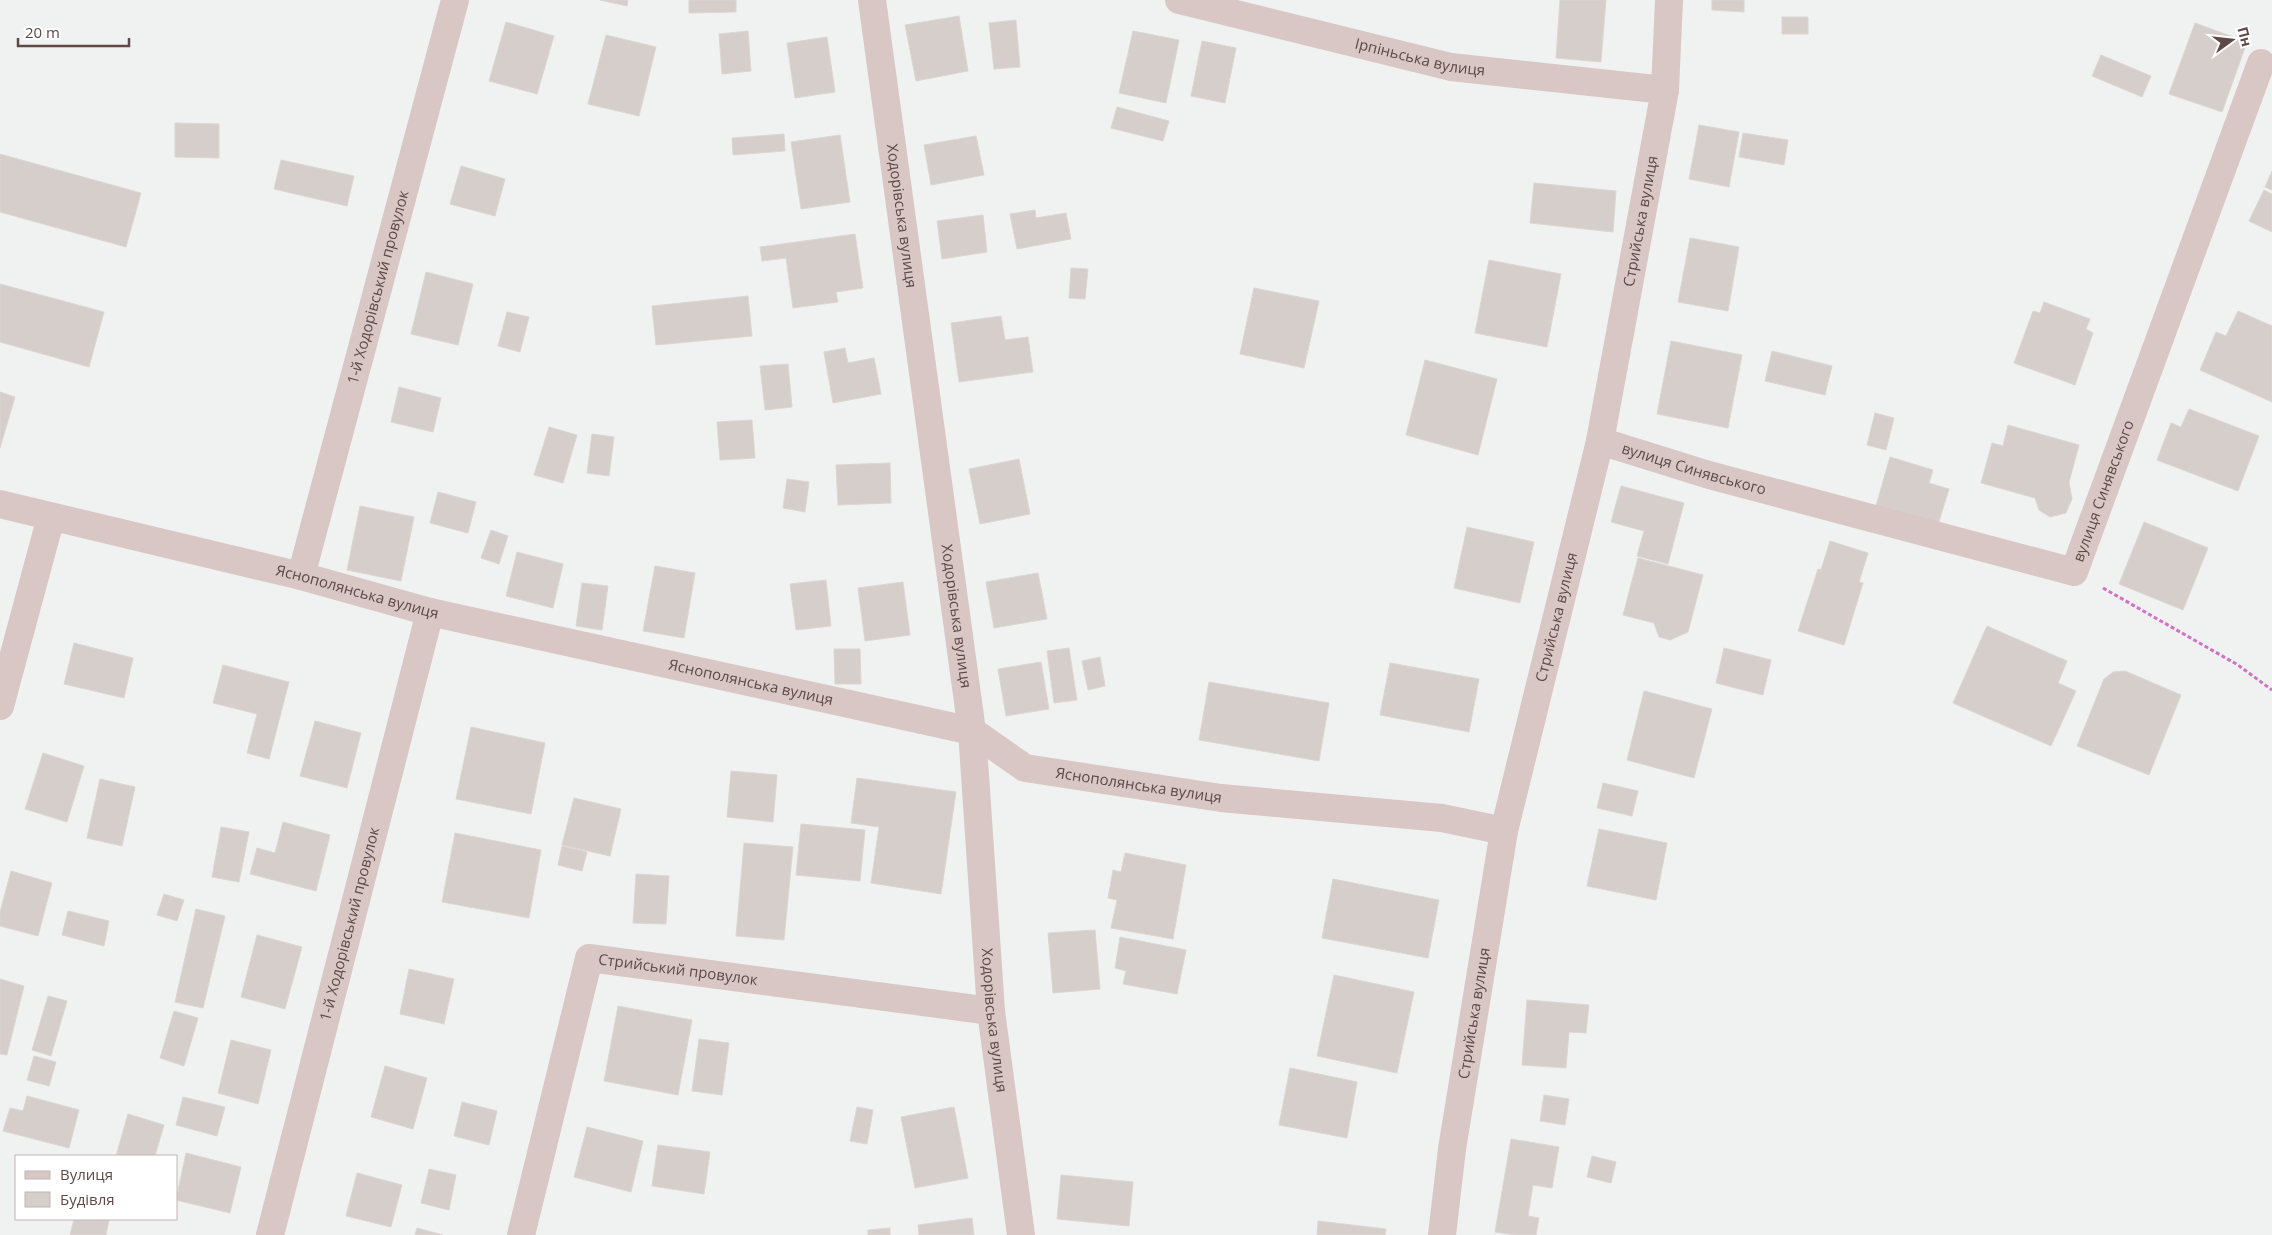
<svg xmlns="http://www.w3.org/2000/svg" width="2272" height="1235" font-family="'Open Sans',sans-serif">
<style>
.building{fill:#d5cecb;stroke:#dcd6d3}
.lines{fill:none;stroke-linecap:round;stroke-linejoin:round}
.path{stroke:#d371c4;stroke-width:3;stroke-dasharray:4 2.5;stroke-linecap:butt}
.minor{stroke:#d8c7c5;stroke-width:28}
.labels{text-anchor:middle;stroke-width:5;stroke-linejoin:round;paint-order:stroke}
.street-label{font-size:15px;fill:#5f4946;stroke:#fff}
</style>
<rect width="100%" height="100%" fill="#f0f2f1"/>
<path class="building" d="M 600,0 L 628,0 L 627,6 Z
M 689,0 L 736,0 L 736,12 L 689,13 Z
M 1560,0 L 1606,0 L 1601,62 L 1556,58 Z
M 1712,0 L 1744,0 L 1744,12 L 1712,10 Z
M 959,16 L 968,71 L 916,81 L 905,25 Z
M 1782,17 L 1808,17 L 1808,34 L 1782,34 Z
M 1016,20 L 1020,67 L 994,69 L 989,23 Z
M 506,22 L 554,36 L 537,94 L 489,81 Z
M 2195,23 L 2247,42 L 2222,112 L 2169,94 Z
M 748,31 L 751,71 L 722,74 L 719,34 Z
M 1133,31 L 1179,40 L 1166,103 L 1119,93 Z
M 606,35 L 656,47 L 639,116 L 588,104 Z
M 827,37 L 835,92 L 795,98 L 787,43 Z
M 1202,41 L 1236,48 L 1225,103 L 1191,96 Z
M 2101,55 L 2151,76 L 2142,97 L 2092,76 Z
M 1117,107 L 1169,121 L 1163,141 L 1111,128 Z
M 175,123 L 219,124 L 219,158 L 175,157 Z
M 1699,125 L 1739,132 L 1729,187 L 1689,179 Z
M 1743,133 L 1788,140 L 1784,165 L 1739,157 Z
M 784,134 L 785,151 L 733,155 L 732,138 Z
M 840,135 L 850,202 L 801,209 L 791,142 Z
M 976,136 L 984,175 L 931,185 L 924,145 Z
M 0,154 L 141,193 L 126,247 L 0,212 Z
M 281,160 L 354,176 L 347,206 L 274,189 Z
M 461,166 L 505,179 L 495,216 L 450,204 Z
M 2272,171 L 2272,190 L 2265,187 Z
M 1534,183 L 1616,191 L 1613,232 L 1530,223 Z
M 2264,190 L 2272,194 L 2272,232 L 2249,221 Z
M 1035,210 L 1036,218 L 1066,213 L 1071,239 L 1017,249 L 1010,214 Z
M 983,215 L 987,252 L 942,259 L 937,221 Z
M 855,234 L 863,288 L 836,292 L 838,302 L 793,308 L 786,258 L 762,261 L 760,247 Z
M 1690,238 L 1739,247 L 1728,311 L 1678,302 Z
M 1489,260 L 1561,274 L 1547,347 L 1475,333 Z
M 1071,268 L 1088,269 L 1085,299 L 1069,298 Z
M 426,272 L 473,284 L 458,345 L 411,334 Z
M 0,284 L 104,312 L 89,367 L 0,342 Z
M 1254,288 L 1319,301 L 1304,368 L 1240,354 Z
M 748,296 L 752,336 L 656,345 L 652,306 Z
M 2044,302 L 2090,319 L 2086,329 L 2093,333 L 2075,385 L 2014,363 L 2033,311 L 2040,313 Z
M 2238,311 L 2272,326 L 2272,402 L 2200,370 L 2216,332 L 2226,336 Z
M 507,312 L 529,317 L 520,352 L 498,346 Z
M 1001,316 L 1005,340 L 1028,337 L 1033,372 L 959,382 L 951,323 Z
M 1671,341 L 1742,355 L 1728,428 L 1657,414 Z
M 845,348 L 848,363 L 874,358 L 881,394 L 833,403 L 824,352 Z
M 1772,351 L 1832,366 L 1825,395 L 1765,381 Z
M 1425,360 L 1497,379 L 1478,455 L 1406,435 Z
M 788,364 L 792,407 L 765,410 L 760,366 Z
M 399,387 L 441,398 L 433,432 L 391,422 Z
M 0,392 L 15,397 L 0,448 Z
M 2189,409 L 2259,436 L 2238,491 L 2157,460 L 2171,423 L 2181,427 Z
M 1875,413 L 1894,418 L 1886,450 L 1867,445 Z
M 752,420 L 755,458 L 720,460 L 717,422 Z
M 2008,425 L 2079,445 L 2069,482 L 2072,499 L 2066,513 L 2050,517 L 2039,510 L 2035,498 L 1981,483 L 1992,443 L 2003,446 Z
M 549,427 L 577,435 L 563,483 L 534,475 Z
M 592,434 L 614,437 L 609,476 L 587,473 Z
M 1890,457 L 1933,470 L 1929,483 L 1949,489 L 1938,525 L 1876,506 Z
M 1019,459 L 1030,514 L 980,524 L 969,469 Z
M 890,463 L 891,503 L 838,505 L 836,465 Z
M 787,479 L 809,482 L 805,512 L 783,508 Z
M 1621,486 L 1684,503 L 1668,564 L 1637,556 L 1644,531 L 1611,522 Z
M 438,492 L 476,502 L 468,533 L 430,523 Z
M 360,506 L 414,517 L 401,581 L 347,570 Z
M 2144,522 L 2208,548 L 2183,610 L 2119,584 Z
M 1467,527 L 1534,542 L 1520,603 L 1454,588 Z
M 491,530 L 508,536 L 499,564 L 481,558 Z
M 1830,541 L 1868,553 L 1859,582 L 1863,583 L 1844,645 L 1798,631 L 1818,569 L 1821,570 Z
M 517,552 L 563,564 L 553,608 L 506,596 Z
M 1638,558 L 1703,575 L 1688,632 L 1670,640 L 1659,637 L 1654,623 L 1623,615 Z
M 655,566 L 695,573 L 684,638 L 643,631 Z
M 1038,573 L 1047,619 L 994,628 L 986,582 Z
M 826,580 L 831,626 L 796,630 L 790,584 Z
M 903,582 L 910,635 L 865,641 L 858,588 Z
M 582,583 L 608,586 L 602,630 L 576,626 Z
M 1987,626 L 2067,661 L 2058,683 L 2076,691 L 2051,746 L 1953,703 Z
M 74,643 L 133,658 L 124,698 L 64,684 Z
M 1069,648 L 1077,700 L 1054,703 L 1047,651 Z
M 1724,648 L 1771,660 L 1763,695 L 1716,683 Z
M 834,649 L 860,649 L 861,684 L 835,684 Z
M 1100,657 L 1105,686 L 1088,690 L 1082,661 Z
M 1041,662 L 1049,709 L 1006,716 L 998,669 Z
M 1390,663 L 1479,679 L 1469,732 L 1380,715 Z
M 223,665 L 289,682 L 269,759 L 247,753 L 257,714 L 213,703 Z
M 2125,671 L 2181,695 L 2149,775 L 2077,746 L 2104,679 L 2113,672 Z
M 1209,682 L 1329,703 L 1319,761 L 1199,740 Z
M 1644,691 L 1712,709 L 1694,778 L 1627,760 Z
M 315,721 L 361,733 L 347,788 L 300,776 Z
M 471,727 L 545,743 L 531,814 L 456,799 Z
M 43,753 L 84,766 L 67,822 L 25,809 Z
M 731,771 L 777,775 L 773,822 L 727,817 Z
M 857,778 L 956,792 L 941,894 L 871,883 L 879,827 L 851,823 Z
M 100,779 L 135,787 L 122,846 L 87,838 Z
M 1603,783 L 1638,791 L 1632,816 L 1597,808 Z
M 574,798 L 621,809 L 610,856 L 562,845 Z
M 283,822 L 330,835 L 316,891 L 250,874 L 257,848 L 275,853 Z
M 801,824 L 865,830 L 860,881 L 796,875 Z
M 221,827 L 249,832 L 239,882 L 212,877 Z
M 1599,829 L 1667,843 L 1656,900 L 1587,886 Z
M 455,833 L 541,850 L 529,918 L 442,902 Z
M 744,843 L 793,847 L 784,940 L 736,936 Z
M 562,846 L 587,852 L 582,871 L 558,865 Z
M 1125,853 L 1186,865 L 1173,939 L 1111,928 L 1117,900 L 1108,898 L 1113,870 L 1121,872 Z
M 11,871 L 52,883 L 38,936 L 0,926 L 0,912 Z
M 636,874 L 669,876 L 666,924 L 633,923 Z
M 1333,879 L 1439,900 L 1428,958 L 1322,938 Z
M 164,894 L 184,900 L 177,921 L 157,915 Z
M 196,909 L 225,916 L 203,1008 L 175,1002 Z
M 68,911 L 109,921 L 104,946 L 62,935 Z
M 1095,930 L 1100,989 L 1053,993 L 1048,933 Z
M 257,935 L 302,947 L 285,1009 L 241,997 Z
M 1120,937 L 1186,950 L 1177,994 L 1123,984 L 1126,971 L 1115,968 Z
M 409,969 L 454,979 L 444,1024 L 400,1014 Z
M 1334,975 L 1414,992 L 1397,1073 L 1317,1056 Z
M 0,979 L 24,986 L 7,1055 L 0,1054 Z
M 48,996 L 67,1001 L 51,1056 L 32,1050 Z
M 1527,1000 L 1589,1005 L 1586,1033 L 1569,1032 L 1566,1068 L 1522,1065 Z
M 618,1006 L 692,1020 L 678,1095 L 604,1081 Z
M 174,1011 L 198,1018 L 184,1066 L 160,1058 Z
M 699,1039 L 729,1043 L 722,1095 L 692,1091 Z
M 231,1040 L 271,1050 L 258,1104 L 218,1093 Z
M 34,1056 L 56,1062 L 49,1086 L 27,1080 Z
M 385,1066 L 427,1078 L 413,1129 L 371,1117 Z
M 1290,1068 L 1357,1082 L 1347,1138 L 1279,1125 Z
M 1544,1095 L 1569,1099 L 1565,1125 L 1540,1121 Z
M 27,1096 L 79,1110 L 69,1148 L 3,1131 L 10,1108 L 23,1111 Z
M 183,1097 L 225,1107 L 217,1136 L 176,1125 Z
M 462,1102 L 497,1111 L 489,1145 L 454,1136 Z
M 857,1107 L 873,1110 L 867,1144 L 850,1141 Z
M 954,1107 L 968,1178 L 915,1188 L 901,1117 Z
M 128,1114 L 164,1125 L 155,1156 L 116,1156 Z
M 587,1127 L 643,1141 L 631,1192 L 574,1177 Z
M 1511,1139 L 1559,1147 L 1552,1188 L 1533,1185 L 1528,1216 L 1539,1218 L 1536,1235 L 1515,1235 L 1495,1232 Z
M 658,1145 L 710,1152 L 704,1194 L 652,1186 Z
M 186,1153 L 241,1167 L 230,1213 L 176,1200 Z
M 1592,1156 L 1616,1162 L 1611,1183 L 1587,1177 Z
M 429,1169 L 456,1175 L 449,1210 L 421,1203 Z
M 357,1173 L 402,1185 L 391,1227 L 346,1216 Z
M 1061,1175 L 1133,1182 L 1129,1226 L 1057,1219 Z
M 972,1218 L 974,1235 L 919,1235 L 918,1225 Z
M 74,1219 L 109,1220 L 106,1235 L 70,1235 Z
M 1318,1221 L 1386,1229 L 1385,1235 L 1317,1235 Z
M 417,1228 L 443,1235 L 415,1235 Z
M 890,1228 L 890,1235 L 868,1235 L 868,1230 Z"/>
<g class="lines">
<path class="path" d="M 2103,588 L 2238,665 L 2272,690"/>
<g class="minor">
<path id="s1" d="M 872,0 L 972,731 L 991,1011 L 1021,1235"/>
<path id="s2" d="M 1179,0 L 1451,67 L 1665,90"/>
<path id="s3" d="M 1600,441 L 1709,475 L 2074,572 L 2261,63"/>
<path id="s4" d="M 0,504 L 301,576 L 430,612 L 972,731 L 1025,768 L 1221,798 L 1442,818 L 1504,831"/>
<path id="s5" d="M 301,576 L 455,0"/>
<path d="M 0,706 L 51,517"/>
<path id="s6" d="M 270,1235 L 430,612"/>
<path id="s7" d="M 521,1235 L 589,958 L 991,1011"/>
<path id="s8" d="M 1442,1235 L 1452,1149 L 1504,831 L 1600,441 L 1665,90 L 1669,0"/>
</g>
</g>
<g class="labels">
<g class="street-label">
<text dy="5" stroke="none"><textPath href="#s2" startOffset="248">Ірпіньська вулиця</textPath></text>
<text dy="5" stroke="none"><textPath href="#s1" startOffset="218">Ходорівська вулиця</textPath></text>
<text dy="5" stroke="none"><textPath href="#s8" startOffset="1034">Стрийська вулиця</textPath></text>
<text dy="5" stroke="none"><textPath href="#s5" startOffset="299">1-й Ходорівський провулок</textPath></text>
<text dy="5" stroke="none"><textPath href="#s3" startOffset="98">вулиця Синявського</textPath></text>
<text dy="5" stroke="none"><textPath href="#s3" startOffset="578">вулиця Синявського</textPath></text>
<text dy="5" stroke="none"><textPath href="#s4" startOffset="368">Яснополянська вулиця</textPath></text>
<text dy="5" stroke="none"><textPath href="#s1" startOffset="622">Ходорівська вулиця</textPath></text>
<text dy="5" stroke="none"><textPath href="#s8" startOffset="629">Стрийська вулиця</textPath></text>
<text dy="5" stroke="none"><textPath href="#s4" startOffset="772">Яснополянська вулиця</textPath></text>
<text dy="5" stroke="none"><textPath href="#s4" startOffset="1178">Яснополянська вулиця</textPath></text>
<text dy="5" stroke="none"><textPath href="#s6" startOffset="321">1-й Ходорівський провулок</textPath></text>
<text dy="5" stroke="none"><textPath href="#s7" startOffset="375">Стрийський провулок</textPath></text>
<text dy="5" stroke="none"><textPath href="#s8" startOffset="224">Стрийська вулиця</textPath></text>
<text dy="5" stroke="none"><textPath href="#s1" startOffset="1028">Ходорівська вулиця</textPath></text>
</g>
</g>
<rect x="15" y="1155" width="162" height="65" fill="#ffffff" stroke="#bfb6b5"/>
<rect x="25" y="1171" width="25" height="8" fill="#d8c7c5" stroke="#bfb6b5"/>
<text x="60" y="1180" font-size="15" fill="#5f4946">Вулиця</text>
<rect x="25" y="1192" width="25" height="15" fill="#d5cecb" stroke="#bfb6b5"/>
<text x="60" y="1205" font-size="15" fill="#5f4946">Будівля</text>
<g transform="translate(2232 40) rotate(75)" stroke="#ffffff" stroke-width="4" paint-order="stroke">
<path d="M0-4L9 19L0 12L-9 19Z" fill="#5f4946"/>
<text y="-8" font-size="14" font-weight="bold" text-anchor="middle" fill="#5f4946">Пн</text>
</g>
<path d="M18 38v8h111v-8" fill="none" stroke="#5f4946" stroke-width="2.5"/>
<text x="25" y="38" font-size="15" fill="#5f4946" stroke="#ffffff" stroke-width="4" paint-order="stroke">20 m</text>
</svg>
